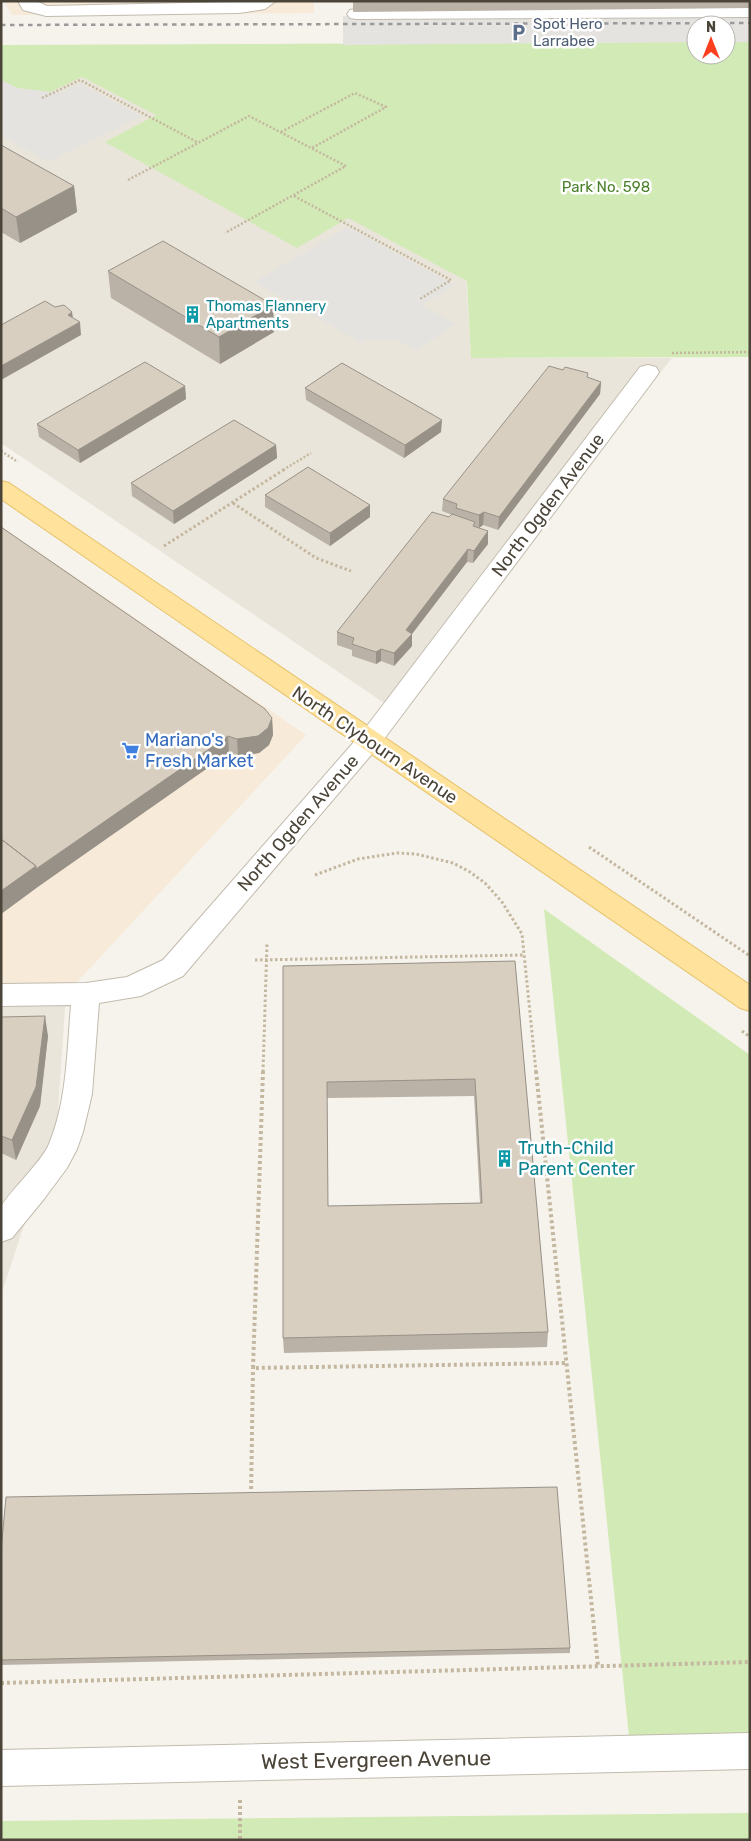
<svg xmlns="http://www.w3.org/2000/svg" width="751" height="1841" font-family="Rubik,sans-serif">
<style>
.residential{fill:#eae5da}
.commercial{fill:#f7ead8}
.green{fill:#d2eab5}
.parking{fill:#e5e3e0}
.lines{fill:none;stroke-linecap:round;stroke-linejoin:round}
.minor-casing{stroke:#c2bbae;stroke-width:2}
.major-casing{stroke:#e6c16a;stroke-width:2}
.path-far2{stroke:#c4b79f;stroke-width:2.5;stroke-dasharray:2 2;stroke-linecap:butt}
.path-far1{stroke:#c4b79f;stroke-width:3;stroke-dasharray:2.5 2.5;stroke-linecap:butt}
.path{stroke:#c4b79f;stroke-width:4;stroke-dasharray:3 3;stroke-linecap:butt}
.minor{fill:#fff;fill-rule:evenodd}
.major{fill:#ffe39c;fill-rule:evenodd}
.rail{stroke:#9a9a9a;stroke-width:2.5;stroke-dasharray:4.5 4.5;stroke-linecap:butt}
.wall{fill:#bab2a6;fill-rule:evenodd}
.shaded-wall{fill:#979187}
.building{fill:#d8cfc1;stroke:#979187;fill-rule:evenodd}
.labels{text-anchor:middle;stroke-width:5;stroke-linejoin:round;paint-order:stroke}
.far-service-label{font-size:15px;fill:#4e5e75;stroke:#fff;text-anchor:start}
.far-park-label{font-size:15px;fill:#4a7f2a;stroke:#fff}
.far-culture-label{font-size:15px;fill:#0d838f;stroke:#fff;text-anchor:start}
.street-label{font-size:18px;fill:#4b4439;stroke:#fff}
.shop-label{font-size:18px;fill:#366cbe;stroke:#fff;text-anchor:start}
.culture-label{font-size:18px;fill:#0d838f;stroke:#fff;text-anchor:start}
.near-street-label{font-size:21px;fill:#4b4439;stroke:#fff}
</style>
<rect width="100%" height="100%" fill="#f6f3ec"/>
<path class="residential" d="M 453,44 L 471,358 L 672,358 L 393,709 L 1,443 L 1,45 Z
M 66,994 L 57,1125 L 1,1295 L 1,995 Z"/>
<path class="commercial" d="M 4,1 L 314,1 L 314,13 L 12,15 Z
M 1,526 L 306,735 L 66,994 L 1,995 Z"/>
<path class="green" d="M 696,42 L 696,55 L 726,55 L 726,42 L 750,42 L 750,357 L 471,358 L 467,281 L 348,218 L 297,248 L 105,142 L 156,115 L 82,77 L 50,92 L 17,88 L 1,80 L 1,45 Z
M 544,909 L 750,1055 L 750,1734 L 629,1737 Z
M 750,1813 L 750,1840 L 1,1840 L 1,1821 Z"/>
<path class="parking" d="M 750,14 L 750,42 L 726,42 L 726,25 L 696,25 L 696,42 L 343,45 L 343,16 Z
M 1,80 L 17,88 L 59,93 L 79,83 L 142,116 L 49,162 L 1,136 Z
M 348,227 L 455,285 L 421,306 L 456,324 L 416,350 L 399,341 L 368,339 L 362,343 L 254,282 Z"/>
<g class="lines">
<defs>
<path id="minor" d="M 18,1 L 36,1 L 47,6 L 276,1 L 265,9 L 239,13 L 46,16 L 23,10 Z
M 750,7 L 750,17 L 356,19 L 350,18 L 347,14 L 350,10 L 356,9 Z
M 648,365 L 656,367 L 659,372 L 656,377 L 378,747 L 183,976 L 141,996 L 99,1003 L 92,1094 L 83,1132 L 77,1149 L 67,1168 L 44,1199 L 12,1238 L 1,1242 C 1,1231 0,1218 1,1208 C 3,1198 42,1162 49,1144 C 67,1101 67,1051 71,1005 L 1,1006 L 1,984 L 86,983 L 127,977 L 163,960 L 360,735 L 640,367 Z
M 750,1733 L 750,1769 L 1,1786 L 1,1750 Z"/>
<path id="major" d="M 1,481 L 9,483 L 750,985 L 750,1011 L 740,1008 L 1,499 Z"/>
</defs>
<use href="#minor" class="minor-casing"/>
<use href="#major" class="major-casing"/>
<path class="path-far2" d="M 42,98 L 80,80 L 197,142
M 281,132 L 355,93 L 386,107 L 312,148
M 128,180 L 249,116 L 346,166 L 225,233
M 294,196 L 451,280 L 420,299
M 672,353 L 750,352
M 1,451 L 18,462
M 283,470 L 311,453"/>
<path class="path-far1" d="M 233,503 L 316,558 L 351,571
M 164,546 L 285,469
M 589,847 L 750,956
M 315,875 L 358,859 L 397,853 L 416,854 L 453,863 L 470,872 L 485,883 L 502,902 L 522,934 L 536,1072
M 255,960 L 524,955
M 742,1031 L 750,1037
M 263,1072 L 267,943"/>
<path class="path" d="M 263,1071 L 253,1368 L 566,1363
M 536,1071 L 598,1666
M 251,1495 L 253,1368
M 1,1683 L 750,1662
M 240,1800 L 240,1840"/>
<use href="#minor" class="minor"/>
<use href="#major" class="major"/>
<path class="rail" d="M 1,25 L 750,23"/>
</g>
<path class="wall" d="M 353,1 L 750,1 L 750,8 L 353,12 Z
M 1,145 L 74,186 L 77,212 L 20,243 L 1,232 Z
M 108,271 L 273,305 L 274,332 L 220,364 L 111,298 Z
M 587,377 L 601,382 L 600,394 L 498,530 L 483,525 L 479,528 L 488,531 L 488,544 L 473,563 L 467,562 L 412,634 L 412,646 L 394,666 L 381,661 L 376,664 L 352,656 L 352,650 L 337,645 L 337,632 L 452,515 L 442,511 L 443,499 Z
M 185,386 L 186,399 L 80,463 L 39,437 L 37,424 Z
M 305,388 L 441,432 L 404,458 L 306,400 Z
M 276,445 L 277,458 L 174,524 L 132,496 L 131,483 Z
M 265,495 L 370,505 L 370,517 L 330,546 L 265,507 Z
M 1,527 L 272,718 L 273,735 L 269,745 L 259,753 L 238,756 L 229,753 L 39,886 L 1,914 Z
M 515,961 L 548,1332 L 547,1347 L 284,1353 L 283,1338 L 283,966 ZM 474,1096 L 480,1203 L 328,1206 L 327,1098 Z
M 1,1017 L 48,1036 L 40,1106 L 16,1160 L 1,1153 Z
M 1,1551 L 570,1648 L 570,1653 L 1,1665 Z"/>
<path class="shaded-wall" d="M 74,186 L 77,212 L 20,243 L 16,217 Z
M 273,305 L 274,332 L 220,364 L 219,337 Z
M 72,312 L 74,324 L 68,315 Z
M 80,322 L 81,335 L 1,380 L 1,366 Z
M 601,382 L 600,394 L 498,530 L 499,517 Z
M 185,386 L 186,399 L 80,463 L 78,450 Z
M 442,420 L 441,432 L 404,458 L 405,445 Z
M 276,445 L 277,458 L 174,524 L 173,511 Z
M 370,505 L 370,517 L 330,546 L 330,533 Z
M 484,512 L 483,525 L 479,528 L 479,515 Z
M 488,531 L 488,544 L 473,563 L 474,551 Z
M 468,549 L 467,562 L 412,634 L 412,646 L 394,666 L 394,653 L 406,630 Z
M 381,649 L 381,661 L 376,664 L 376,652 Z
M 272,718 L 273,735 L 269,745 L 259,753 L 238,756 L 237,739 Z
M 228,736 L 229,753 L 39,886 L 1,914 L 1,891 L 36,866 Z
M 45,1016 L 48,1036 L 40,1106 L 16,1160 L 12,1140 Z"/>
<path class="building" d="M 1,145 L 74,186 L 16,217 L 1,208 Z
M 163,241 L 273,305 L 219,337 L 108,271 Z
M 45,301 L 55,307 L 64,305 L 72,312 L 68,315 L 80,322 L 1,366 L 1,325 Z
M 145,362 L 185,386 L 78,450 L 37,424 Z
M 342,363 L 442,420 L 405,445 L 305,388 Z
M 549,366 L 563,370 L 565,367 L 588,373 L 587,377 L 601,382 L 499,517 L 484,512 L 479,515 L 456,508 L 457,504 L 443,499 Z
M 234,420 L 276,445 L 173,511 L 131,483 Z
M 308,467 L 370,505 L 330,533 L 265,495 Z
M 432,512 L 449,517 L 452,514 L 475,522 L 473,526 L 488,531 L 474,551 L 468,549 L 406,630 L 412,634 L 394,653 L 381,649 L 376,652 L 352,644 L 354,638 L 337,632 Z
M 1,527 L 265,709 L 272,718 L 268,728 L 258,736 L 237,739 L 228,736 L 36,869 L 36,866 L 1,839 Z
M 1,839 L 36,866 L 1,891 Z
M 515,961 L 548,1332 L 283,1338 L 283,966 ZM 475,1079 L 482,1203 L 328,1206 L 327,1082 Z
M 45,1016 L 36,1087 L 12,1140 L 1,1136 L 1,1017 Z
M 557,1487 L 570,1648 L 1,1660 L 1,1551 L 6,1497 Z"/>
<defs>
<symbol id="parking-bare" viewBox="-9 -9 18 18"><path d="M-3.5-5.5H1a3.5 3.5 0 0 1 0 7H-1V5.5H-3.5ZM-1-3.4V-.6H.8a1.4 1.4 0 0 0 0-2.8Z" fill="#5c6f8a" stroke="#fff" stroke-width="2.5" paint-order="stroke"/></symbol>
<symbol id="building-bare" viewBox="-9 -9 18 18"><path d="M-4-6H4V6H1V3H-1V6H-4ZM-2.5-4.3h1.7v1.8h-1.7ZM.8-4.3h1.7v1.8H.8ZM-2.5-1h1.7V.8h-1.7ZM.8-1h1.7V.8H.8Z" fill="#0f9aa8" stroke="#fff" stroke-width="2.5" paint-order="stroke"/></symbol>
<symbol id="supermarket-bare" viewBox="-9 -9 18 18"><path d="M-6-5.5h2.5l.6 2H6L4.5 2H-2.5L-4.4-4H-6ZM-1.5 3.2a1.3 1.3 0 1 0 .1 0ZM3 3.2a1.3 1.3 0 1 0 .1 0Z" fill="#3f7fe0" stroke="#fff" stroke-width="2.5" paint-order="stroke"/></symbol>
</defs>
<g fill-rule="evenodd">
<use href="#parking-bare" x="506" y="20" width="25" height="25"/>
<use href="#building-bare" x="180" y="302" width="25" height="25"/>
<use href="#supermarket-bare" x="118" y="738" width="25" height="25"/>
<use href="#building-bare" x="492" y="1146" width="25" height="25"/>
</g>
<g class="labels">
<g class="far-service-label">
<text x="533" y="29">Spot Hero<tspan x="533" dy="17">Larrabee</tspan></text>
</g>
<g class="far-park-label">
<text x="606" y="192">Park No. 598</text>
</g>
<g class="far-culture-label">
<text x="206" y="311">Thomas Flannery<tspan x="206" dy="17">Apartments</tspan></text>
</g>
<g class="street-label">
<text transform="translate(548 505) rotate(-53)" y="6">North Ogden Avenue</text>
<text transform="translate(375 745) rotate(34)" y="6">North Clybourn Avenue</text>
<text transform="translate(298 823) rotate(-49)" y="6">North Ogden Avenue</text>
</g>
<g class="shop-label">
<text x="145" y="746">Mariano's<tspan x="145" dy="21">Fresh Market</tspan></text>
</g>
<g class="culture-label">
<text x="518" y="1154">Truth-Child<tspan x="518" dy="21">Parent Center</tspan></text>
</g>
<g class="near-street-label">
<text transform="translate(376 1760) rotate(-1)" y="7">West Evergreen Avenue</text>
</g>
</g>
<rect width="751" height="1841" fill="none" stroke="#4b4439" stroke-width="5"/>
<g transform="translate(711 40)"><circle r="24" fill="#ffffff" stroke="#b7b4b0"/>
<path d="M0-4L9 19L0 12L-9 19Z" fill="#fc3f1d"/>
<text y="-8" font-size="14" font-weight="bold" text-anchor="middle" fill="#4b4439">N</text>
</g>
</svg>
